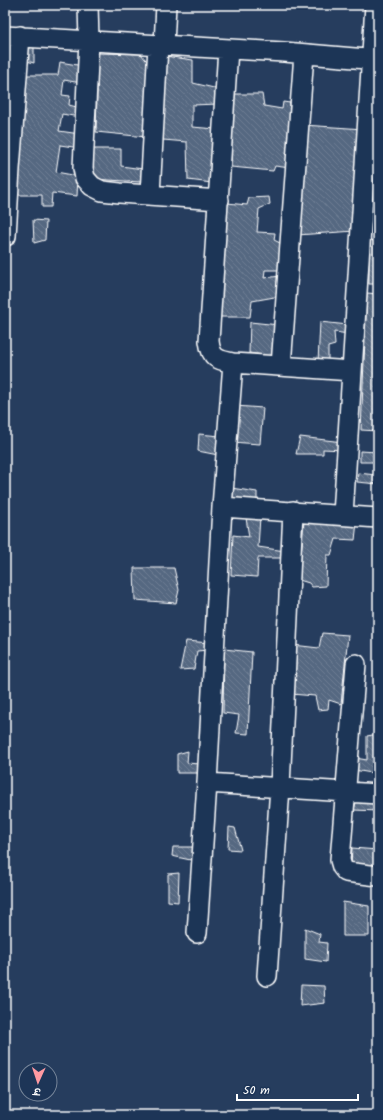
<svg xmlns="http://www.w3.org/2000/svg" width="383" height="1120" font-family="Kalam,'Playpen Sans Deva',sans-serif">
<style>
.building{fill:url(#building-back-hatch);stroke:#fff}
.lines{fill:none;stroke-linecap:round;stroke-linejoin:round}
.minor-casing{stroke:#fff;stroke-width:22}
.minor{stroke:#1d3557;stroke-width:19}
</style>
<defs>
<pattern id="building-back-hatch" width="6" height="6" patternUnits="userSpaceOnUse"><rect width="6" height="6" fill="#556781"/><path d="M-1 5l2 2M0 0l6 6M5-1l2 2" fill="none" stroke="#6e7e94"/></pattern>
</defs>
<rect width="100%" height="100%" fill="#263d5e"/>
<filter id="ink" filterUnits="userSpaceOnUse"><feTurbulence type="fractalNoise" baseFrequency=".025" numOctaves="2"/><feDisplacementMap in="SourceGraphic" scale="8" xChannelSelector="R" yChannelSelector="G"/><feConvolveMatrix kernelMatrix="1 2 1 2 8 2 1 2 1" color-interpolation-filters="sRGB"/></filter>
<g filter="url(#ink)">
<path class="building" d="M 23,46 L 34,46 L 34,63 L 23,60 Z
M 98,53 L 141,54 L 150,65 L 146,137 L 96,132 Z
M 165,56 L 193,60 L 193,83 L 218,89 L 218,104 L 192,105 L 192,127 L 216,129 L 212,183 L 188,180 L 187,142 L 163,140 Z
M 60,62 L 83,66 L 81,83 L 64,80 L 62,95 L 70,96 L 69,105 L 80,108 L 79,117 L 62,114 L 59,131 L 80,134 L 80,148 L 60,145 L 56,172 L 78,176 L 77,196 L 52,193 L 51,207 L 42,207 L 42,195 L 12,195 L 21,75 L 58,75 Z
M 5,72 L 13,73 L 8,109 L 5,107 Z
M 233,94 L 262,94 L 264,106 L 282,109 L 283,102 L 290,103 L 290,168 L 275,166 L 273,171 L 231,167 Z
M 303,125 L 364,129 L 355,231 L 297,235 Z
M 93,149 L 121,149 L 121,166 L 143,169 L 141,182 L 93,179 Z
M 372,184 L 378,185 L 378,219 L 371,218 Z
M 269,197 L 270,204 L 259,209 L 257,232 L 275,233 L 274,240 L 280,243 L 281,270 L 265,270 L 264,278 L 281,276 L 280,296 L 252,301 L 250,317 L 218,317 L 227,203 L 247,205 L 249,198 Z
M 33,220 L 46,221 L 45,240 L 34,243 Z
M 369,240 L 378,241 L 378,284 L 369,284 Z
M 367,293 L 378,294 L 378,431 L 361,430 Z
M 250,322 L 279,325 L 278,357 L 249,353 Z
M 320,322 L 348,325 L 349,334 L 334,332 L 335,345 L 328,347 L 328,360 L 318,362 Z
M 235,406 L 263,408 L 260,444 L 231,442 Z
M 199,434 L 220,436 L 218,455 L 198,451 Z
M 300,437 L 343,442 L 343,450 L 323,449 L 323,454 L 296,454 Z
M 360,451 L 378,452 L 378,462 L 360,462 Z
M 378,466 L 378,484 L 357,482 L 358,473 L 376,475 Z
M 231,488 L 257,492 L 257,504 L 230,498 Z
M 260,517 L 258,547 L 285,551 L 284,558 L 258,558 L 257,577 L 231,575 L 233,535 L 249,537 L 246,518 Z
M 304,521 L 357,522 L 355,540 L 336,539 L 331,555 L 327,555 L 326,586 L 312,587 L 309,583 L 299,580 Z
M 134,568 L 174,568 L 179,590 L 176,603 L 135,600 Z
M 322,633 L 348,635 L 341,704 L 329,700 L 328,709 L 318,710 L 315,696 L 291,694 L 293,645 L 319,648 Z
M 186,641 L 210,643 L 208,650 L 197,651 L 194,669 L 180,670 Z
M 224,649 L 252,652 L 248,734 L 236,733 L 239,715 L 223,713 Z
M 378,734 L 378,774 L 354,770 L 355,758 L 367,760 L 367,736 Z
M 188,751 L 187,763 L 199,764 L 199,773 L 177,773 L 177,754 Z
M 356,801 L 378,802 L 378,811 L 354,810 Z
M 229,827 L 235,828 L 241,850 L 228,849 Z
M 173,847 L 196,847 L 195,861 L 172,856 Z
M 352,848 L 378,850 L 378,869 L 351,867 Z
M 179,873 L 178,902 L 168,901 L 168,874 Z
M 343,902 L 369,906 L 369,936 L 343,936 Z
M 305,928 L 320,934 L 319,942 L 327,943 L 326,962 L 305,959 Z
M 301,985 L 324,986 L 325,1003 L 300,1006 Z"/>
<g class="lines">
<defs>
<path id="minor" d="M 88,5 L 89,40 L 83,168 L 85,178 L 92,186 L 102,191 L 120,193 L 219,200
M 5,36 L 284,52 L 378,60
M 164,45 L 166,5
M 228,49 L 209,341 C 211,358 217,360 233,363 L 352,371
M 150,195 L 158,45
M 6,236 L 10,169 L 20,36
M 281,366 L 304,54
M 222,507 L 378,518
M 343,515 L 375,5
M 356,664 L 340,860 L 342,867 L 346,872 L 378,876
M 207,783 L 378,794
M 197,933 L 207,783 L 222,507 L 233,363
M 267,976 L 280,787 L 293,511"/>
</defs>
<use href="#minor" class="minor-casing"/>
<use href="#minor" class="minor"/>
</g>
</g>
<rect width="383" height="1120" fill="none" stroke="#1d3557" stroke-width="20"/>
<rect x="10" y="10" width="363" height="1100" fill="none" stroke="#fff" stroke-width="1.5" filter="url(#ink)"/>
<g transform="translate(38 1082) rotate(183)"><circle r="19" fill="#1d3557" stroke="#77869a"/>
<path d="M0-3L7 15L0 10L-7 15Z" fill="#ff9aa2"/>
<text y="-6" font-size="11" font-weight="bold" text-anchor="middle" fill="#ffffff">उ</text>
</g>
<path d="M237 1094v6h121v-6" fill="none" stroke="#ffffff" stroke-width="2"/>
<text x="243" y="1094" font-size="12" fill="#ffffff" stroke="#1d3557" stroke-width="3" paint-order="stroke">50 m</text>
</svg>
